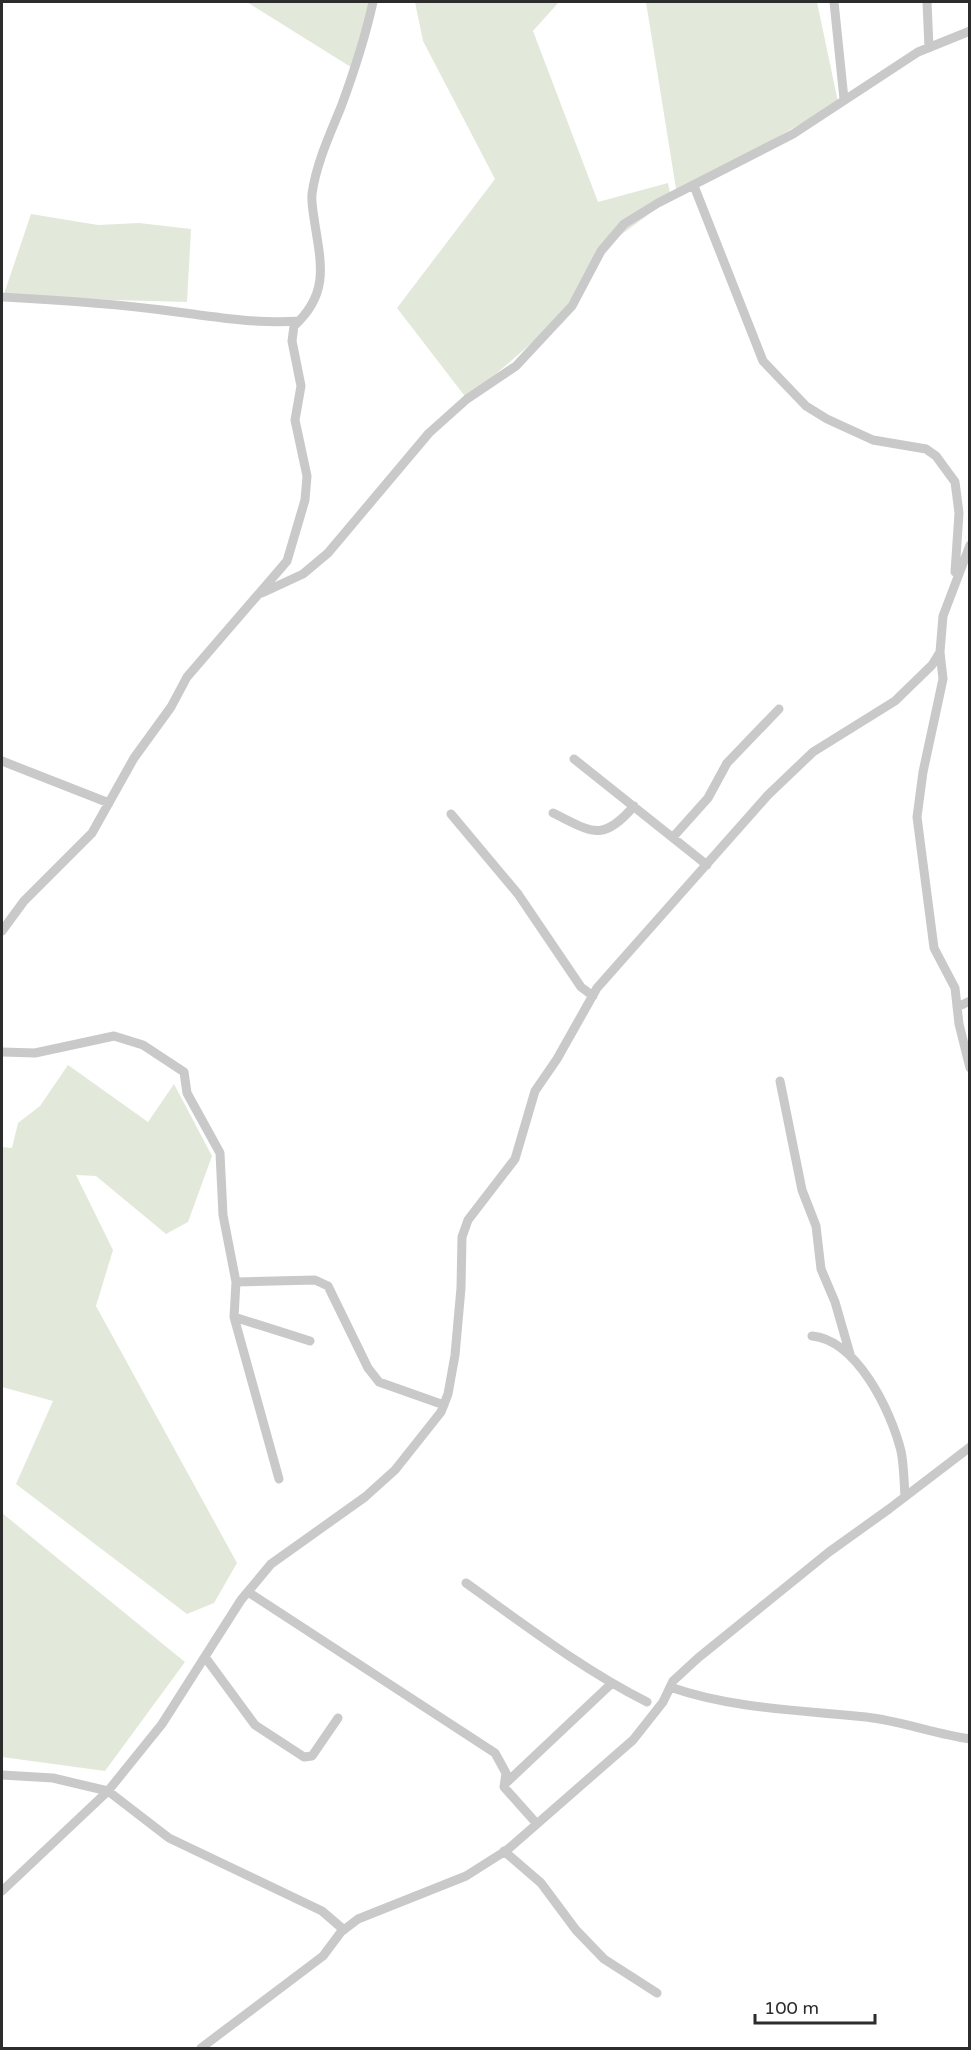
<svg xmlns="http://www.w3.org/2000/svg" width="971" height="2050" font-family="'Varela Round',sans-serif">
<style>
.green{fill:#e2e9da}
.lines{fill:none;stroke-linecap:round;stroke-linejoin:round}
.minor{stroke:#c9c9c9;stroke-width:9}
</style>
<rect width="100%" height="100%" fill="#fff"/>
<path class="green" d="M 247,2 L 372,2 L 354,69 Z
M 415,2 L 559,2 L 533,31 L 598,202 L 668,183 L 671,198 L 607,245 L 557,321 L 467,399 L 397,308 L 495,179 L 423,41 Z
M 646,2 L 817,2 L 838,102 L 677,195 Z
M 31,214 L 98,225 L 139,223 L 191,229 L 187,302 L 3,297 Z
M 68,1065 L 148,1122 L 174,1084 L 212,1156 L 188,1222 L 166,1234 L 96,1176 L 76,1175 L 113,1250 L 96,1306 L 237,1563 L 214,1603 L 187,1614 L 16,1484 L 53,1401 L 2,1387 L 2,1147 L 12,1148 L 18,1123 L 40,1106 Z
M 2,1513 L 185,1662 L 105,1771 L 2,1757 Z"/>
<g class="lines">
<path class="minor" d="M 834,2 L 844,99
M 927,2 L 929,48
M 694,186 L 763,361 L 806,406 L 827,419 L 873,440 L 926,449 L 936,456 L 955,482 L 959,513 L 955,572
M 2,297 C 55,300 109,303 162,310 C 211,316 249,324 299,321
M 970,545 L 943,616 L 940,652 L 943,679 L 923,772 L 917,817 L 934,948 L 955,988 L 959,1024 L 970,1068
M 262,593 L 303,574 L 328,553 L 429,433 L 467,399 L 516,366 L 572,306 L 601,251 L 624,224 L 658,203 L 793,134 L 918,52 L 970,31
M 574,759 L 707,865
M 2,761 L 109,803
M 553,813 C 592,832 602,843 634,806
M 451,814 L 518,894 L 581,987 L 593,996
M 674,836 L 708,798 L 727,763 L 779,709
M 2,931 L 24,901 L 92,833 L 134,758 L 171,707 L 187,677 L 287,561 L 305,500 L 307,476 L 295,420 L 301,386 L 292,341 L 294,326 C 328,295 322,267 315,225 C 314,216 311,203 312,194 C 316,164 330,134 341,107 C 354,72 365,38 373,2
M 957,1007 L 970,1001
M 2,1052 L 35,1053 L 114,1036 L 143,1045 L 184,1072 L 187,1093 L 220,1153 L 223,1215 L 236,1282 L 315,1280 L 328,1286 L 368,1368 L 379,1382 L 444,1405
M 780,1081 L 802,1190 L 816,1226 L 821,1269 L 835,1302 L 850,1354
M 236,1282 L 234,1317 L 279,1479
M 234,1317 L 310,1341
M 812,1336 C 857,1340 891,1411 901,1451 C 904,1465 904,1482 905,1497
M 466,1583 C 525,1625 582,1669 647,1702
M 248,1592 L 495,1753 L 506,1773 L 504,1787 L 537,1824
M 205,1657 L 255,1725 L 304,1757 L 312,1756 L 338,1718
M 670,1687 C 733,1709 800,1710 866,1717 C 901,1721 935,1734 970,1739
M 2,1775 L 53,1778 L 108,1791 L 169,1838 L 322,1911 L 344,1930
M 505,1784 L 611,1684
M 504,1851 L 541,1883 L 576,1930 L 604,1959 L 657,1993
M 2,1891 L 108,1791 L 162,1724 L 241,1600 L 271,1564 L 365,1497 L 395,1470 L 441,1412 L 448,1394 L 455,1355 L 461,1288 L 462,1237 L 468,1220 L 515,1159 L 535,1091 L 557,1059 L 597,988 L 768,795 L 813,752 L 895,701 L 932,665 L 940,652
M 201,2048 L 323,1956 L 341,1932 L 358,1919 L 466,1876 L 507,1850 L 633,1740 L 663,1702 L 673,1681 L 698,1658 L 829,1552 L 889,1509 L 970,1447"/>
</g>
<rect width="971" height="2050" fill="none" stroke="#2c2c2c" stroke-width="6"/>
<path d="M755 2014v9h120v-9" fill="none" stroke="#2c2c2c" stroke-width="3"/>
<text x="764" y="2014" font-size="18" fill="#2c2c2c" stroke="#ffffff" stroke-width="4.5" paint-order="stroke">100 m</text>
</svg>
